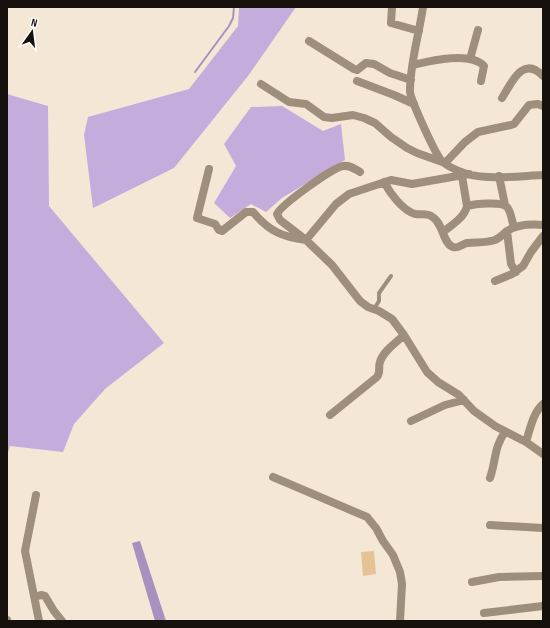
<svg xmlns="http://www.w3.org/2000/svg" width="550" height="628" font-family="'Sofia Sans Condensed',sans-serif">
<style>
.forest{fill:#c4addc}
.water{fill:#a891bf}
.lines{fill:none;stroke-linecap:round;stroke-linejoin:round}
.stream{stroke:#a891bf;stroke-width:2}
.building{fill:#e6c397}
.lane{stroke:#9d8f7c;stroke-width:4}
.street{stroke:#9d8f7c;stroke-width:8}
</style>
<rect width="100%" height="100%" fill="#f4e7d6"/>
<path class="forest" d="M 239,7 L 296,7 L 248,76 L 174,168 L 93,208 L 84,135 L 88,117 L 189,89 L 238,26 Z
M 7,94 L 48,106 L 49,206 L 164,343 L 105,389 L 74,424 L 63,452 L 10,446 L 7,456 Z
M 282,106 L 323,131 L 341,124 L 345,160 L 282,198 L 266,212 L 251,204 L 230,218 L 214,203 L 236,166 L 224,144 L 251,107 Z"/>
<path class="water" d="M 140,541 L 166,621 L 155,621 L 132,543 Z"/>
<g class="lines">
<path class="stream" d="M 195,72 L 229,26 L 233,18 L 234,7"/>
</g>
<path class="building" d="M 374,551 L 376,574 L 363,576 L 361,552 Z"/>
<g class="lines">
<path class="lane" d="M 374,309 L 379,301 L 379,293 L 391,276"/>
<path class="street" d="M 392,7 L 391,23 L 419,31
M 423,7 C 419,35 410,63 410,91 C 410,99 435,153 441,160 C 447,167 458,171 467,174 C 489,180 520,176 543,175
M 309,41 L 354,69 L 357,70 L 366,63 L 374,64 L 390,73 L 411,80
M 470,59 L 478,30
M 413,65 C 430,61 470,51 484,66 L 481,81
M 357,81 L 394,95 L 414,104
M 261,84 L 289,102 L 306,104 L 324,117 L 332,118 L 353,115 L 364,118 L 375,123 L 391,137 L 407,148 L 417,153 L 445,163 L 465,142 L 478,132 L 511,125 L 514,124 L 529,105 L 538,104 L 543,106
M 502,98 C 512,82 523,55 543,76
M 209,169 L 197,218 L 215,224 L 219,230 L 222,231 L 246,212 L 253,212 C 269,231 282,237 306,240 L 336,204 L 349,194 L 391,180 L 412,184 L 469,174
M 360,172 C 355,169 350,165 343,166 C 332,168 281,205 277,214 L 280,220 L 306,240 L 332,265 L 360,301 L 368,307 L 379,311 L 392,319 L 404,335 L 427,372 L 438,382 L 459,395 L 474,411 L 495,426 L 526,442 L 543,454
M 499,176 L 505,205
M 384,182 C 390,193 402,210 415,214 C 420,215 427,213 431,216 C 444,223 442,243 453,247 C 458,249 462,244 467,243 C 476,242 486,243 495,240 C 500,238 503,234 507,231 C 518,224 531,224 543,225
M 467,206 C 475,204 501,201 507,207 C 511,211 512,222 514,227
M 507,231 L 511,264 L 516,272
M 443,232 C 452,225 465,217 467,206 L 462,176
M 495,281 L 512,274 L 523,266 L 531,252 L 543,236
M 330,415 L 377,377 C 381,372 378,367 380,362 C 383,351 396,343 404,335
M 411,421 L 445,405 L 464,400
M 526,442 C 530,429 533,413 543,404
M 273,477 L 367,517 L 376,528 L 383,541 L 393,555 L 400,572 L 402,584 L 400,621
M 490,478 C 496,461 494,447 505,432
M 36,495 L 25,551 L 39,621
M 490,525 L 543,528
M 472,582 L 499,577 L 543,576
M 35,597 L 41,595 L 45,596 L 54,611 L 62,621
M 484,613 L 543,606
M 7,620 L 7,621"/>
</g>
<rect width="550" height="628" fill="none" stroke="#16110c" stroke-width="16"/>
<g transform="translate(32 32) rotate(14)" stroke="#ffffff" stroke-width="3" paint-order="stroke">
<path d="M0-3L7 15L0 10L-7 15Z" fill="#16110c"/>
<text y="-6" font-size="11" font-weight="bold" text-anchor="middle" fill="#16110c">N</text>
</g>
</svg>
